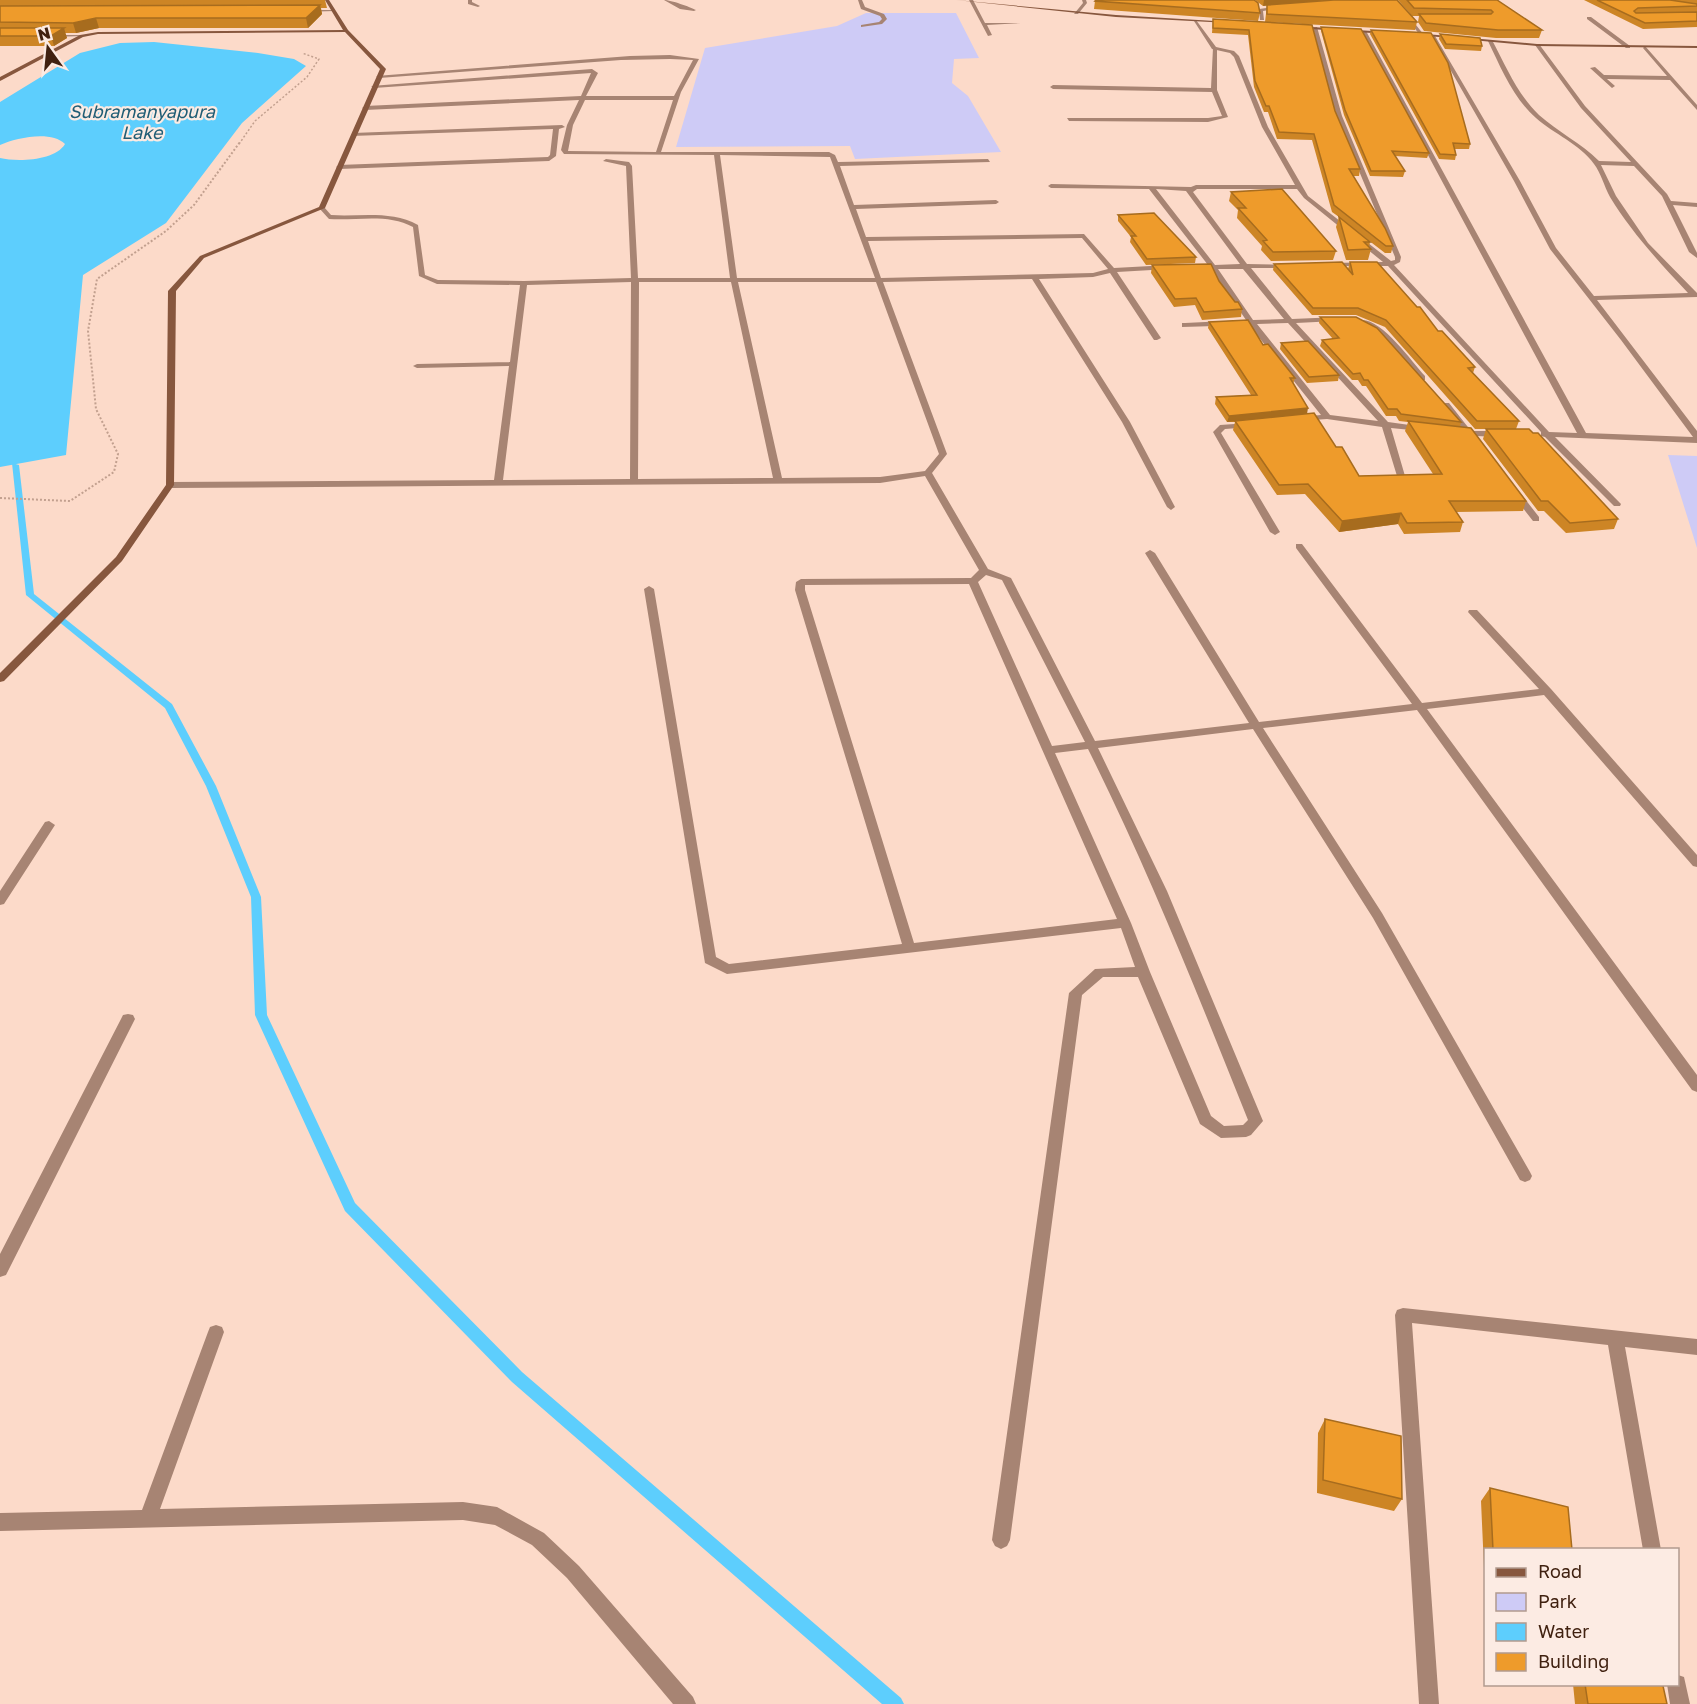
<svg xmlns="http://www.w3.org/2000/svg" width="1697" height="1704" font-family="'Golos Text',sans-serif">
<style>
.green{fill:#cecbf6}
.water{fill:#5dcefd}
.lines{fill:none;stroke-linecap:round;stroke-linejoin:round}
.stream{fill:#5dcefd;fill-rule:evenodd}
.path-far1{stroke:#c2a08f;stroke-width:1.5;stroke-dasharray:2 2;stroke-linecap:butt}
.path{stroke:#c2a08f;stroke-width:2;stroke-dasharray:2 2;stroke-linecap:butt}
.lane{fill:#a78473;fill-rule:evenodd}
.street{fill:#a78473;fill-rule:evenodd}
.secondary{fill:#87573e;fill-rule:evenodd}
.wall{fill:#cd8525}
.shaded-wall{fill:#a76c1e}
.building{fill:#ee9b2b;stroke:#a76c1e;stroke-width:1.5}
.labels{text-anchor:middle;stroke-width:4.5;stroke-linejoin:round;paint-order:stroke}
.far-water-label{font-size:18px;font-style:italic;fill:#205d75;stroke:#fcebe3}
</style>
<rect width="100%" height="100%" fill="#fcdac9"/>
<path class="green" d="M 866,13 L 956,13 L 979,58 L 954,59 L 952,83 L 968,96 L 1001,152 L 855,159 L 850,146 L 676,147 L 705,48 L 837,26 Z
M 1668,455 L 1697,456 L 1697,548 Z"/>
<path class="water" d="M 154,42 L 258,53 L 294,59 L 306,66 L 242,123 L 166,223 L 83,275 L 66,455 L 0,467 L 0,158 C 17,162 55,161 65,144 C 51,130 16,138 0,145 L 0,102 L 80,53 L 120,43 Z"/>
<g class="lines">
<path class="stream" d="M 12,463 L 19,465 L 34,594 L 172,704 L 216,786 L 261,897 L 267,1015 L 355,1203 L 522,1372 L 901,1698 L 904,1704 L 882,1704 L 512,1382 L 345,1211 L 255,1015 L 251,897 L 206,786 L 165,708 L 26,595 Z"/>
<path class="path-far1" d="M 239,144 L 255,121 L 307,77 L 319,59 L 302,53"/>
<path class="path" d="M 0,498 L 70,501 L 114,472 L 118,454 L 96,409 L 88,331 L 97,279 L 166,231 L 194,205 L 240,142"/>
<path class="lane" d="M 969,0 L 973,0 L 985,23 L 1021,23 L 987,25 L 992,35 L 988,36 Z
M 1215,47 L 1217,48 L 1217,90 L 1228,117 L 1208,122 L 1069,121 L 1067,118 L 1208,118 L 1222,116 L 1212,92 L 1053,89 L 1050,87 L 1053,85 L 1211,88 L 1213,48 Z"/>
<path class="street" d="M 468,0 L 472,0 L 472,2 L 480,6 L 478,7 L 468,4 Z
M 664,0 C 671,0 690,7 696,10 L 694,11 L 680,9 Z
M 858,0 L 862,0 L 865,7 L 884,14 L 887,19 L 882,24 L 861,27 L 861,25 L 879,22 L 882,19 L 880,16 L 861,9 Z
M 1082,0 L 1086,0 L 1087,3 L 1078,14 L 1074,14 L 1083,3 Z
M 1392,0 L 1396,0 L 1424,35 L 1420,35 Z
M 1282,6 L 1282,8 L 1263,11 L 1264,20 L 1260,20 L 1259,9 Z
M 304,10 L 333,10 L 335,11 L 302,12 Z
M 1587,17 L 1591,17 L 1630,46 L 1630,48 L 1626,48 L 1587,19 Z
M 1196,20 L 1216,47 L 1234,51 L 1239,56 L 1268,127 L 1308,196 L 1391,261 L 1395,260 L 1395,257 L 1336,116 L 1313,28 L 1317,27 L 1342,116 L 1401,257 L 1400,262 L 1394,265 L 1549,432 L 1577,433 L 1362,32 L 1366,31 L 1586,433 L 1693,437 L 1621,340 L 1550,249 L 1514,181 L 1431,36 L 1435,36 L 1520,181 L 1556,248 L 1594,296 L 1688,293 C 1660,263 1632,233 1610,197 C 1604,186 1601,173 1594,164 C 1580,144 1554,134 1536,118 C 1513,98 1501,68 1488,41 L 1492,40 C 1506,66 1517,94 1539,115 C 1558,132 1581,143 1599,161 L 1631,162 L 1581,108 L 1535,45 L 1539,44 L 1585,106 L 1667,194 L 1671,201 L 1697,203 L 1697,207 L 1673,205 L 1697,253 L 1697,258 L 1689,252 L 1662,196 L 1634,166 L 1601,165 L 1616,196 L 1648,243 L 1697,293 L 1697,297 L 1597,300 L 1697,431 L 1697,443 L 1555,437 L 1621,504 L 1620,506 L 1614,506 L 1545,437 L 1541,436 L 1541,432 L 1388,266 L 1328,266 L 1327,265 L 1330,263 L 1383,262 L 1304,198 L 1297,189 L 1197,189 L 1193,192 L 1247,264 L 1291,265 L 1291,267 L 1289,268 L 1251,268 L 1292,319 L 1339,317 L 1339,321 L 1336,321 L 1296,323 L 1388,422 L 1424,427 L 1425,429 L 1421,431 L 1391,428 L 1405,476 L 1404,478 L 1397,476 L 1382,427 L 1327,419 L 1299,421 L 1299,417 L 1321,415 L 1249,325 L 1182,327 L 1182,323 L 1185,323 L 1246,320 L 1211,269 L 1196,268 L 1196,266 L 1208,265 L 1149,189 L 1051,188 L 1048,186 L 1051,184 L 1191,187 L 1196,185 L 1295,185 L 1262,127 L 1234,57 L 1230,53 L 1212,49 L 1194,21 ZM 1156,189 L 1186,191 L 1240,264 L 1215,265 ZM 1218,269 L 1243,269 L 1284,319 L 1253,320 ZM 1288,323 L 1378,421 L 1330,415 L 1257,324 Z
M 52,35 L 82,35 L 84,36 L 50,37 Z
M 1645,46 L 1697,105 L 1697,110 L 1670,80 L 1607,79 L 1615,86 L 1612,88 L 1590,68 L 1595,67 L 1604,75 L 1667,76 L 1643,48 Z
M 670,55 L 699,59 L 681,92 L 661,152 L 829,152 L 835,155 L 838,162 L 988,159 L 990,162 L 840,166 L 854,205 L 996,200 L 999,202 L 996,204 L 856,209 L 866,237 L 1084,234 L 1114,268 L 1169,265 L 1172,267 L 1169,269 L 1117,272 L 1161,338 L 1157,340 L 1154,340 L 1110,273 L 1093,277 L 1039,279 L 1130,422 L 1175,507 L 1171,510 L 1167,507 L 1122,422 L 1032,279 L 883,282 L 947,454 L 932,473 L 988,569 L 1011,578 L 1095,741 L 1249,723 L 1145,553 L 1150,550 L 1155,553 L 1259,722 L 1412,704 L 1296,548 L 1296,544 L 1302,544 L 1422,703 L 1539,689 L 1468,612 L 1469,610 L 1477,610 L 1551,689 L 1697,855 L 1697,867 L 1693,866 L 1544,695 L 1427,709 L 1697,1075 L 1697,1092 L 1692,1090 L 1417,710 L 1263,728 L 1382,913 L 1530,1172 L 1532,1176 L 1530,1180 L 1525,1182 L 1520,1180 L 1373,918 L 1253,729 L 1098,748 L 1167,891 L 1263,1121 L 1251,1135 L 1246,1137 L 1221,1138 L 1200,1124 L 1138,977 L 1103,977 L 1082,995 L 1010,1540 L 1007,1546 L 1001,1549 L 995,1546 L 992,1540 L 1069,993 L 1095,969 L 1135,967 L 1121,928 L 727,974 L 705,963 L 644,589 L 649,586 L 654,589 L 716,957 L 729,964 L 902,944 L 795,590 L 796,582 L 801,579 L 971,578 L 979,570 L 925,476 L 880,483 L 170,488 L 166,485 L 170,482 L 494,480 L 509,366 L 417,368 L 413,366 L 417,364 L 510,362 L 520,285 L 437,284 L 419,276 L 413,227 C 388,213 356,221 329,219 L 319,208 L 324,207 L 331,215 C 360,217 391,210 418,225 L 425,275 L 438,280 L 524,281 L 631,278 L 626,166 L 603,161 L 606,159 L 629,162 L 632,166 L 638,278 L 730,278 L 714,155 L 564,154 L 561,150 L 567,125 L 579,100 L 365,110 L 362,108 L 365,106 L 581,96 L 591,73 L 374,88 L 371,86 L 592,69 L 598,73 L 586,96 L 674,96 L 693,60 L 670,59 L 621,60 L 379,78 L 376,76 L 630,56 ZM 585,100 L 673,100 L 656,152 L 568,151 L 573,125 ZM 720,155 L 830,157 L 875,278 L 737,278 ZM 1082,238 L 1108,269 L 1093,273 L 881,278 L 868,241 ZM 631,282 L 630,479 L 503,480 L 527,285 ZM 639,282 L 731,282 L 773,478 L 638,479 ZM 738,282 L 876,282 L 939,454 L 925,471 L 880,477 L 782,478 ZM 986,575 L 1002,580 L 1085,742 L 1052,746 L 978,582 ZM 969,584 L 1117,919 L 914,943 L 805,590 L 805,585 ZM 1088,749 C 1148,869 1198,995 1248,1120 L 1243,1125 L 1224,1126 L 1211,1116 L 1150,972 L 1131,923 L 1055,753 Z
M 562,125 L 565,127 L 559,129 L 556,156 L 549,161 L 339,169 L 336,167 L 339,165 L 548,157 L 550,155 L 553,129 L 351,136 L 353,133 Z
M 1362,320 C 1383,320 1411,361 1425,376 L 1425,380 L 1419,380 L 1377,332 L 1362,324 Z
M 1443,403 L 1449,403 L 1471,431 L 1499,431 L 1503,434 L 1499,437 L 1476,436 L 1477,438 L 1473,441 L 1467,436 L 1457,435 L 1457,431 L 1463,431 L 1443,407 Z
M 1249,423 L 1253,425 L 1252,427 L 1225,429 L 1221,433 L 1280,532 L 1275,535 L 1270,532 L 1213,432 L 1220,425 Z
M 1515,489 L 1518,490 L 1539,517 L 1539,521 L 1533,521 L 1512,494 L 1511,492 Z
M 49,821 L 55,825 L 4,904 L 0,905 L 0,891 L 45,822 Z
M 128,1014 L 133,1015 L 135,1019 L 6,1275 L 0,1277 L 0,1254 L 121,1019 L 123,1015 Z
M 1403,1308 L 1697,1339 L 1697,1355 L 1625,1347 L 1661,1550 L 1643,1550 L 1608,1345 L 1412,1323 L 1439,1704 L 1419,1704 L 1395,1315 L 1397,1310 Z
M 216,1325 L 222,1327 L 224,1332 L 160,1509 L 463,1502 L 497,1507 L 544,1533 L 579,1566 L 693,1697 L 696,1704 L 673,1704 L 567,1578 L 532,1545 L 495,1525 L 463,1520 L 0,1531 L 0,1513 L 142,1510 L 208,1332 L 210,1327 Z
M 1678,1675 L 1684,1677 L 1690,1704 L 1670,1704 L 1667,1684 L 1678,1684 Z"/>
<path class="secondary" d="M 325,0 L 329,0 L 348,30 L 386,69 L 325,208 L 204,258 L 176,291 L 174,485 L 122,561 L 4,681 L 0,682 L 0,673 L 116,557 L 166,485 L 168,291 L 200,256 L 319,207 L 380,69 L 345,32 L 98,34 L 83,37 L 2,80 L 0,81 L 0,77 L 80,35 L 98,32 L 343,30 Z
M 956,0 L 1116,15 L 1231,22 L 1229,23 L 1116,17 Z
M 1297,26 L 1387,32 L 1389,33 L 1387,34 L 1295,28 Z
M 1415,33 L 1537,44 L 1697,46 L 1697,48 L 1537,46 L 1417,35 Z"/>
</g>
<path class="wall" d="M 0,0 L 325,0 L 327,8 L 321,8 L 322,14 L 308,28 L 99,28 L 76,33 L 65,33 L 67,38 L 54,46 L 0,46 Z
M 1255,0 L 1330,0 L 1268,5 L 1417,22 L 1415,30 L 1265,22 L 1267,5 L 1263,6 Z
M 1398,0 L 1497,0 L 1542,30 L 1539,38 L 1496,38 L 1424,31 L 1418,22 L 1419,16 L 1412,16 Z
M 1584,0 L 1697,0 L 1697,27 L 1643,29 Z
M 1095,1 L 1260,13 L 1258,21 L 1094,9 Z
M 1213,19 L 1312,25 L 1335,111 L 1360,169 L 1359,176 L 1353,176 L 1393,246 L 1391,253 L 1385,253 L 1359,233 L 1370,242 L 1369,247 L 1371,249 L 1368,260 L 1346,260 L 1336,227 L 1339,217 L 1332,212 L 1312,140 L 1277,139 L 1268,112 L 1264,112 L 1254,87 L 1248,35 L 1212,33 Z
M 1321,27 L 1429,153 L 1427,158 L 1395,156 L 1405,171 L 1403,177 L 1370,176 L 1344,115 L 1321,31 Z
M 1371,30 L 1470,144 L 1469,149 L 1455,149 L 1456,155 L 1455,160 L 1439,159 L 1370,34 Z
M 1440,34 L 1482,46 L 1481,51 L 1445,49 L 1439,39 Z
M 1231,192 L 1336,251 L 1333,260 L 1271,261 L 1261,250 L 1262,246 L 1237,218 L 1238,210 L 1229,201 Z
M 1118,215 L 1196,257 L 1195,263 L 1146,265 L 1130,242 L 1131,237 L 1118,221 Z
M 1350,262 L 1438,331 L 1475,367 L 1473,373 L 1519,421 L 1516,429 L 1475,429 L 1385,327 L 1356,315 L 1312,315 L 1273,270 L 1274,264 L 1348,269 Z
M 1152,265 L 1219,281 L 1235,302 L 1242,309 L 1241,317 L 1202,320 L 1195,305 L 1174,307 L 1151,273 Z
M 1320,317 L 1461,422 L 1460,427 L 1526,501 L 1523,511 L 1456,512 L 1463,522 L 1460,532 L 1404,534 L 1398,524 L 1339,532 L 1305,494 L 1277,495 L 1233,430 L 1235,422 L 1227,422 L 1215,404 L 1216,397 L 1251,395 L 1208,328 L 1209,322 L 1263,345 L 1295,378 L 1293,384 L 1307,414 L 1336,447 L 1359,476 L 1433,474 L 1405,431 L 1408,422 L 1399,421 L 1396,416 L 1386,416 L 1366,386 L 1362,386 L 1358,380 L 1352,380 L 1320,346 L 1322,340 L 1333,339 L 1319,323 Z
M 1281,343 L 1339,375 L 1338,381 L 1307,383 L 1280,349 Z
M 1486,429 L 1533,433 L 1618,519 L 1614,529 L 1566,533 L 1544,511 L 1538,511 L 1483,439 Z
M 1325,1419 L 1402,1499 L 1394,1511 L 1317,1493 L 1318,1433 Z
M 1490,1488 L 1572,1550 L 1485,1550 L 1485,1568 L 1484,1568 L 1481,1501 Z
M 1573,1684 L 1654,1684 L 1667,1704 L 1575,1704 Z"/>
<path class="shaded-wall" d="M 1264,0 L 1330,0 L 1263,6 Z
M 320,5 L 322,14 L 308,28 L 306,18 Z
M 96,18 L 99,28 L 76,33 L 73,23 Z
M 64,28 L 67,38 L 54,46 L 51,36 Z
M 1308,408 L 1307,414 L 1227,422 L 1229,416 Z
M 1401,513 L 1398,524 L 1339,532 L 1342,521 Z"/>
<path class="building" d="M 1096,0 L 1254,0 L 1258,3 L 1260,13 L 1095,1 Z
M 1334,0 L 1397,0 L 1417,22 L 1267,14 L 1267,5 Z
M 1407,0 L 1497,0 L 1542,30 L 1498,30 L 1426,23 L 1419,14 L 1491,14 L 1493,12 L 1491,10 L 1414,8 Z
M 1597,0 L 1670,0 L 1697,4 L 1697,6 L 1638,8 L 1634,11 L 1636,13 L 1697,12 L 1697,21 L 1645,23 Z
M 320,5 L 306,18 L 96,18 L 73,23 L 0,22 L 0,6 Z
M 1213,19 L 1312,25 L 1335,111 L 1360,169 L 1349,169 L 1385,228 L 1393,246 L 1386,246 L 1334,205 L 1314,134 L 1279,132 L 1269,106 L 1266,106 L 1255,81 L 1249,30 L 1213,28 Z
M 1321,27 L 1361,29 L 1429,153 L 1392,151 L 1405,171 L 1371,171 L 1345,110 Z
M 0,28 L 64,28 L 51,36 L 0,36 Z
M 1371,30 L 1431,33 L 1448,63 L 1470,144 L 1453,143 L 1456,155 L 1440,154 Z
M 1440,34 L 1480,38 L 1482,46 L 1446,44 Z
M 1282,189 L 1336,251 L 1273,252 L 1263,241 L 1267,240 L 1238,208 L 1246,208 L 1231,192 Z
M 1154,213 L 1196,257 L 1147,259 L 1131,236 L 1136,236 L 1118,215 Z
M 1339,217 L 1370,242 L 1364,242 L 1371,249 L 1348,250 Z
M 1342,262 L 1353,275 L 1350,262 L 1377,262 L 1417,307 L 1420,307 L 1438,331 L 1442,331 L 1475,367 L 1468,368 L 1519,421 L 1477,421 L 1386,320 L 1358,308 L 1313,308 L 1274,264 Z
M 1211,264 L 1219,281 L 1235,302 L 1238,302 L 1242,309 L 1204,312 L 1196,298 L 1175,299 L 1152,265 Z
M 1320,317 L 1356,317 L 1377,328 L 1461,422 L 1401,414 L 1397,409 L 1388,409 L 1368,380 L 1364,380 L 1360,373 L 1353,374 L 1322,340 L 1339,338 Z
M 1248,320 L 1263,345 L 1268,344 L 1295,378 L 1290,378 L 1308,408 L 1229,416 L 1216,397 L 1257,395 L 1209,322 Z
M 1308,341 L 1339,375 L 1309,377 L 1281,343 Z
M 1314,413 L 1336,447 L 1342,447 L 1359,476 L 1442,474 L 1408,421 L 1471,428 L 1526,501 L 1449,501 L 1463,522 L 1407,523 L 1401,513 L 1342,521 L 1308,484 L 1279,485 L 1235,421 Z
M 1486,429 L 1529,429 L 1533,433 L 1538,433 L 1618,519 L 1570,523 L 1548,501 L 1541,501 Z
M 1325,1419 L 1401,1436 L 1402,1499 L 1323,1480 Z
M 1490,1488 L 1568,1507 L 1572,1550 L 1493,1550 Z
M 1585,1684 L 1654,1684 L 1663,1686 L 1667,1704 L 1588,1704 Z"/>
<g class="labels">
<g class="far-water-label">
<text x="142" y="118">Subramanyapura<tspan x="142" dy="21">Lake</tspan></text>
</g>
</g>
<rect x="1484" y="1548" width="195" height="138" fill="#fcebe3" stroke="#b19a8f" stroke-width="1.5"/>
<rect x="1496" y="1568" width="30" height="9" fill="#87573e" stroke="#b19a8f" stroke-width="1.5"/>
<text x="1538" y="1578" font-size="18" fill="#402110">Road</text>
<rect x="1496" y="1593" width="30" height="18" fill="#cecbf6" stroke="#b19a8f" stroke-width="1.5"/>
<text x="1538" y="1608" font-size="18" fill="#402110">Park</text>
<rect x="1496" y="1623" width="30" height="18" fill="#5dcefd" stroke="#b19a8f" stroke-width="1.5"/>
<text x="1538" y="1638" font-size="18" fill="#402110">Water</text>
<rect x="1496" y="1653" width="30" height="18" fill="#ee9b2b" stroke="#b19a8f" stroke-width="1.5"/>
<text x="1538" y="1668" font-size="18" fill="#402110">Building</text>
<g transform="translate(48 48) rotate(345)" stroke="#fcebe3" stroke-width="4.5" paint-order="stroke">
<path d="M0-4.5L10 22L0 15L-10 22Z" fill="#402110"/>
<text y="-9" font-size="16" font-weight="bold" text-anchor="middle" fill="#402110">N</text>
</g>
</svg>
